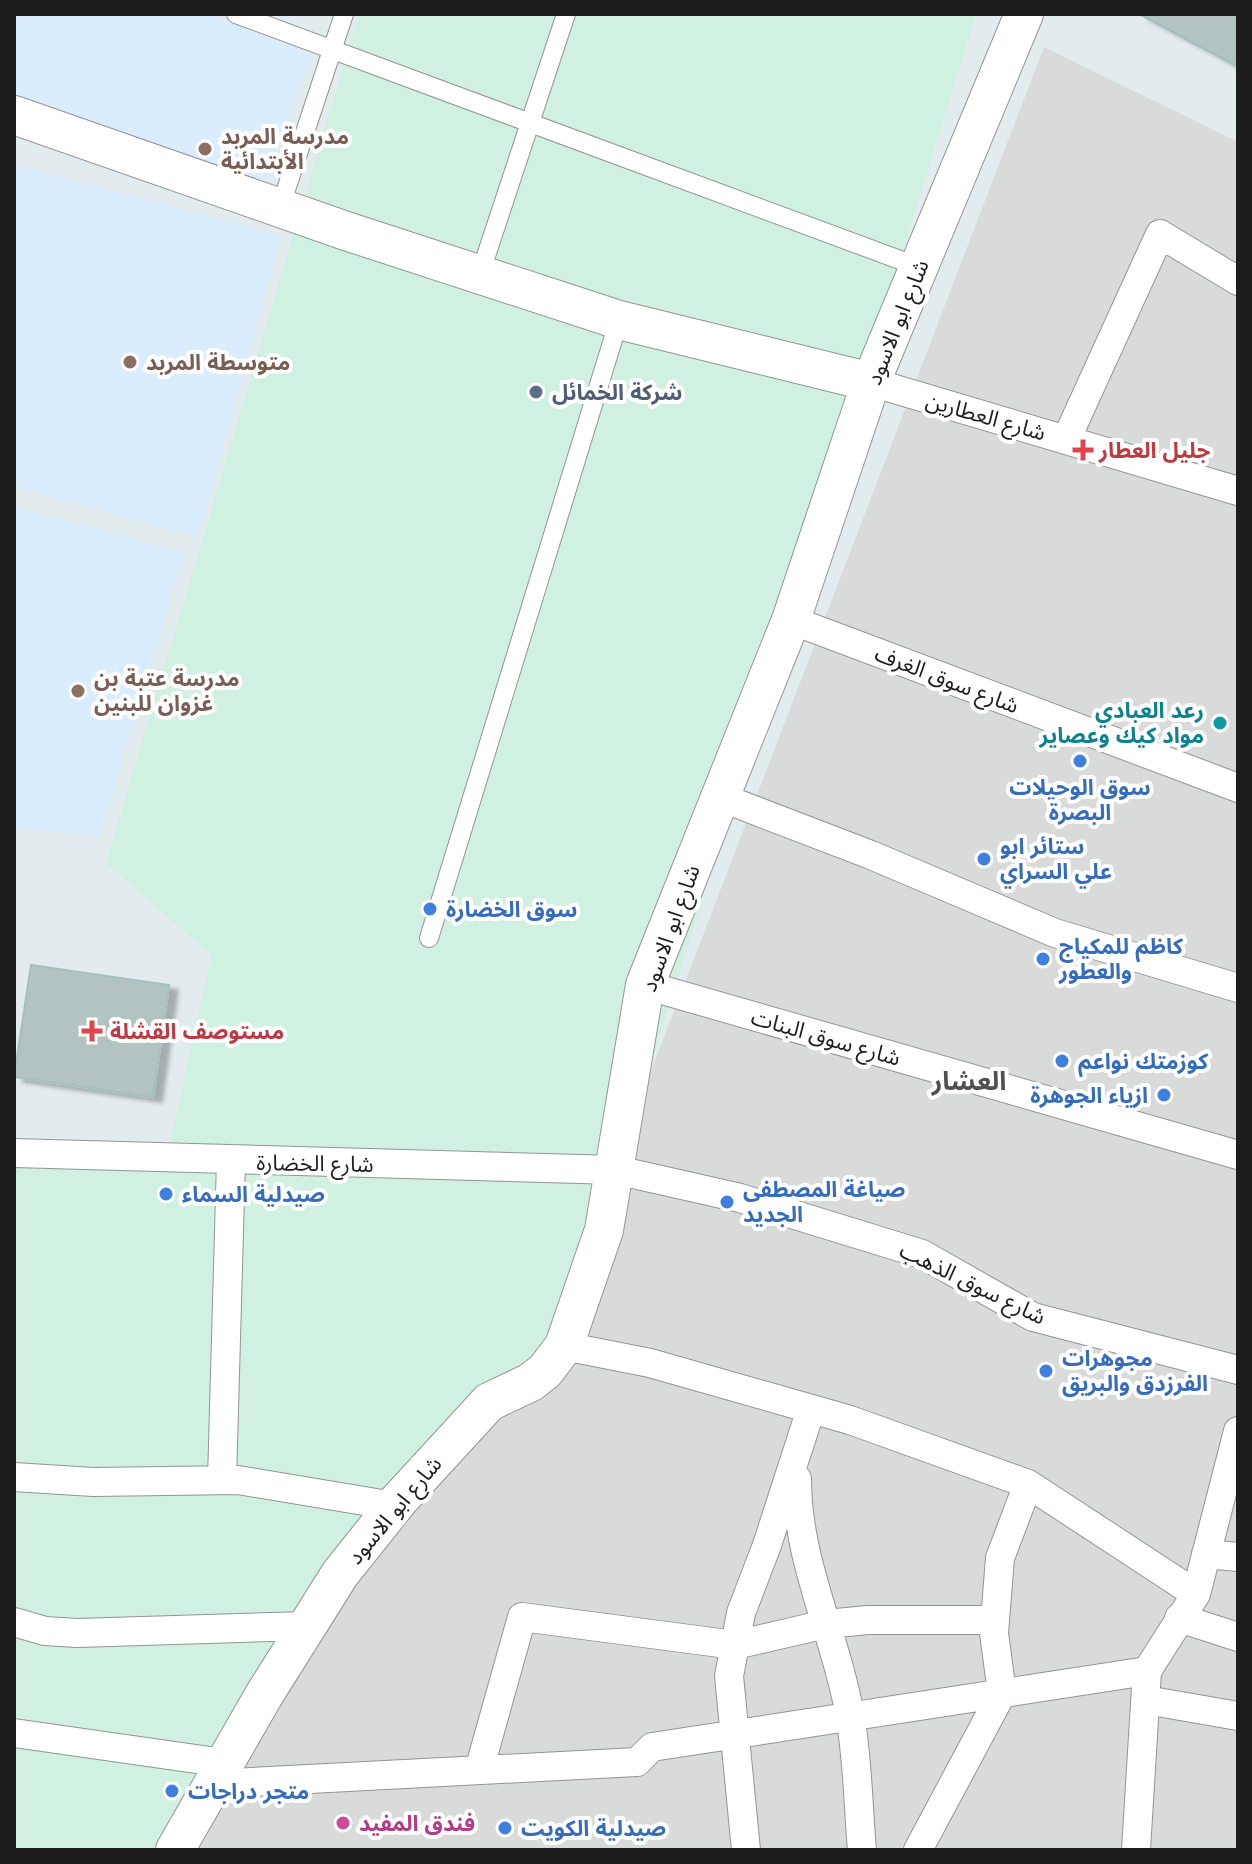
<svg xmlns="http://www.w3.org/2000/svg" width="1252" height="1864" font-family="Arial,'Noto Sans Arabic',sans-serif">
<style>
.residential{fill:#d9dbda}
.commercial{fill:#d0f0e1}
.education{fill:#daedff}
.building{fill:#b2c3c1;stroke:#a4c0be;stroke-width:2;filter:url(#shadow)}
.lines{fill:none;stroke-linecap:round;stroke-linejoin:round}
.service-casing{stroke:#949494;stroke-width:20}
.pedestrian-casing{stroke:#949494;stroke-width:30}
.minor-casing{stroke:#949494;stroke-width:40}
.service{stroke:#fff;stroke-width:18}
.pedestrian{stroke:#fff;stroke-width:28}
.minor{stroke:#fff;stroke-width:38}
.education-dot{fill:#8d6e63;stroke:#fff;stroke-width:3}
.service-dot{fill:#5c6f8a;stroke:#fff;stroke-width:3}
.health-dot{fill:#e0444e;stroke:#fff;stroke-width:3}
.culture-dot{fill:#0f9aa8;stroke:#fff;stroke-width:3}
.shop-dot{fill:#3f7fe0;stroke:#fff;stroke-width:3}
.hotel-dot{fill:#d1479c;stroke:#fff;stroke-width:3}
.labels{text-anchor:middle;stroke-width:8;stroke-linejoin:round;paint-order:stroke}
.education-label{font-size:22px;font-weight:bold;fill:#785e54;stroke:#fff;text-anchor:start}
.street-label{font-size:22px;fill:#1d1d1d;stroke:#fff}
.service-label{font-size:22px;font-weight:bold;fill:#4e5e75;stroke:#fff;text-anchor:start}
.health-label{font-size:22px;font-weight:bold;fill:#be3a42;stroke:#fff;text-anchor:start}
.culture-label{font-size:22px;font-weight:bold;fill:#0d838f;stroke:#fff;text-anchor:end}
.shop-label{font-size:22px;font-weight:bold;fill:#366cbe;stroke:#fff;text-anchor:start}
.hotel-label{font-size:22px;font-weight:bold;fill:#b23c85;stroke:#fff;text-anchor:start}
.quarter-label{font-size:26px;font-weight:bold;fill:#505050;stroke:#fff}
</style>
<defs>
<filter id="shadow"><feDropShadow dx="9" dy="5" stdDeviation="2" flood-color="#0004"/></filter>
</defs>
<rect width="100%" height="100%" fill="#e2ecee"/>
<path class="residential" d="M 1044,47 L 1238,142 L 1238,1850 L 14,1850 L 14,1219 L 598,1209 Z"/>
<path class="commercial" d="M 359,14 L 976,14 L 564,1346 L 307,1626 L 176,1850 L 14,1850 L 14,1153 L 167,1159 L 211,955 L 106,863 Z"/>
<path class="education" d="M 14,14 L 209,14 L 312,55 L 255,198 L 14,101 Z
M 14,165 L 281,236 L 198,537 L 14,487 Z
M 14,507 L 184,553 L 99,836 L 14,828 Z"/>
<path class="building" d="M 1139,14 L 1238,14 L 1238,67 Z
M 31,965 L 169,985 L 153,1097 L 14,1077 Z"/>
<g class="lines">
<defs>
<path id="service" d="M 236,14 L 919,267
M 280,208 L 344,14
M 480,274 L 566,14
M 429,938 L 619,320"/>
<path id="pedestrian" d="M 871,382 L 1238,491
M 1066,440 L 1160,234 L 1238,281
M 791,620 L 1238,788
M 720,797 L 871,855 L 1055,933 L 1238,988
M 645,985 L 1238,1155
M 14,1153 L 616,1170 L 740,1198 L 922,1254 L 1033,1317 L 1238,1370
M 564,1346 L 650,1363 L 850,1420 L 1028,1484 L 1196,1594
M 14,1477 L 93,1482 L 238,1480 L 394,1506
M 797,1479 C 797,1563 836,1635 850,1716 C 858,1760 858,1806 862,1850
M 222,1480 L 231,1161
M 1206,1554 L 1238,1557
M 1179,1618 L 1238,1637
M 14,1622 L 45,1631 L 77,1633 L 307,1626
M 1146,1700 L 1238,1716
M 14,1733 L 224,1763
M 479,1770 L 522,1617 L 735,1645 L 826,1624 L 868,1620 L 995,1620
M 213,1784 L 637,1762 L 652,1747 L 1147,1671
M 746,1850 L 729,1676 L 741,1613 L 767,1545 L 811,1409
M 918,1850 L 1002,1693 L 994,1633 L 1000,1558 L 1028,1484
M 1136,1850 L 1147,1671 L 1196,1594 L 1238,1431"/>
<path id="minor" d="M 14,115 L 346,231 L 619,320 L 871,382
M 175,1850 L 264,1695 L 340,1574 L 399,1500 L 489,1402 L 531,1382 L 545,1371 L 564,1346 L 604,1230 L 645,985 L 791,620 L 871,382 L 1024,14"/>
</defs>
<use href="#service" class="service-casing"/>
<use href="#pedestrian" class="pedestrian-casing"/>
<use href="#minor" class="minor-casing"/>
<use href="#service" class="service"/>
<use href="#pedestrian" class="pedestrian"/>
<use href="#minor" class="minor"/>
</g>
<g class="education-dot">
<circle cx="205" cy="149" r="8"/>
<circle cx="130" cy="362" r="8"/>
<circle cx="78" cy="691" r="8"/>
</g>
<circle class="service-dot" cx="536" cy="392" r="8"/>
<g class="health-dot">
<path d="M1079 438h8v8h8v8h-8v8h-8v-8h-8v-8h8z"/>
<path d="M88 1019h8v8h8v8h-8v8h-8v-8h-8v-8h8z"/>
</g>
<circle class="culture-dot" cx="1220" cy="723" r="8"/>
<g class="shop-dot">
<circle cx="1080" cy="761" r="8"/>
<circle cx="984" cy="859" r="8"/>
<circle cx="430" cy="909" r="8"/>
<circle cx="1043" cy="959" r="8"/>
<circle cx="1062" cy="1061" r="8"/>
<circle cx="1164" cy="1095" r="8"/>
<circle cx="166" cy="1194" r="8"/>
<circle cx="727" cy="1202" r="8"/>
<circle cx="1046" cy="1371" r="8"/>
<circle cx="172" cy="1791" r="8"/>
<circle cx="505" cy="1828" r="8"/>
</g>
<circle class="hotel-dot" cx="343" cy="1823" r="8"/>
<g class="labels">
<g class="education-label">
<text x="221" y="144">مدرسة المربد<tspan x="221" dy="25">الأبتدائية</tspan></text>
<text x="146" y="370">متوسطة المربد</text>
<text x="94" y="686">مدرسة عتبة بن<tspan x="94" dy="25">غزوان للبنين</tspan></text>
</g>
<g class="street-label">
<text transform="translate(897 322) rotate(-68)" y="8">شارع ابو الاسود</text>
<text transform="translate(986 416) rotate(16)" y="8">شارع العطارين</text>
<text transform="translate(947 679) rotate(21)" y="8">شارع سوق الغرف</text>
<text transform="translate(670 928) rotate(-70)" y="8">شارع ابو الاسود</text>
<text transform="translate(826 1037) rotate(16)" y="8">شارع سوق البنات</text>
<text transform="translate(315 1163) rotate(1)" y="8">شارع الخضارة</text>
<text transform="translate(973 1283) rotate(26)" y="8">شارع سوق الذهب</text>
<text transform="translate(394 1510) rotate(-50)" y="8">شارع ابو الاسود</text>
</g>
<g class="service-label">
<text x="552" y="400">شركة الخمائل</text>
</g>
<g class="health-label">
<text x="1099" y="458">جليل العطار</text>
<text x="110" y="1039">مستوصف القشلة</text>
</g>
<g class="culture-label">
<text x="1204" y="718">رعد العبادي<tspan x="1204" dy="25">مواد كيك وعصاير</tspan></text>
</g>
<g class="shop-label">
<text x="1080" y="795" text-anchor="middle">سوق الوحيلات<tspan x="1080" dy="25">البصرة</tspan></text>
<text x="1000" y="854">ستائر ابو<tspan x="1000" dy="25">علي السراي</tspan></text>
<text x="446" y="917">سوق الخضارة</text>
<text x="1059" y="954">كاظم للمكياج<tspan x="1059" dy="25">والعطور</tspan></text>
<text x="1078" y="1069">كوزمتك نواعم</text>
<text x="1148" y="1103" text-anchor="end">ازياء الجوهرة</text>
<text x="743" y="1197">صياغة المصطفى<tspan x="743" dy="25">الجديد</tspan></text>
<text x="182" y="1202">صيدلية السماء</text>
<text x="1062" y="1366">مجوهرات<tspan x="1062" dy="25">الفرزدق والبريق</tspan></text>
<text x="188" y="1799">متجر دراجات</text>
<text x="521" y="1836">صيدلية الكويت</text>
</g>
<g class="hotel-label">
<text x="359" y="1831">فندق المفيد</text>
</g>
<g class="quarter-label">
<text x="969" y="1090">العشار</text>
</g>
</g>
<rect width="1252" height="1864" fill="none" stroke="#1d1d1d" stroke-width="32"/>
</svg>
